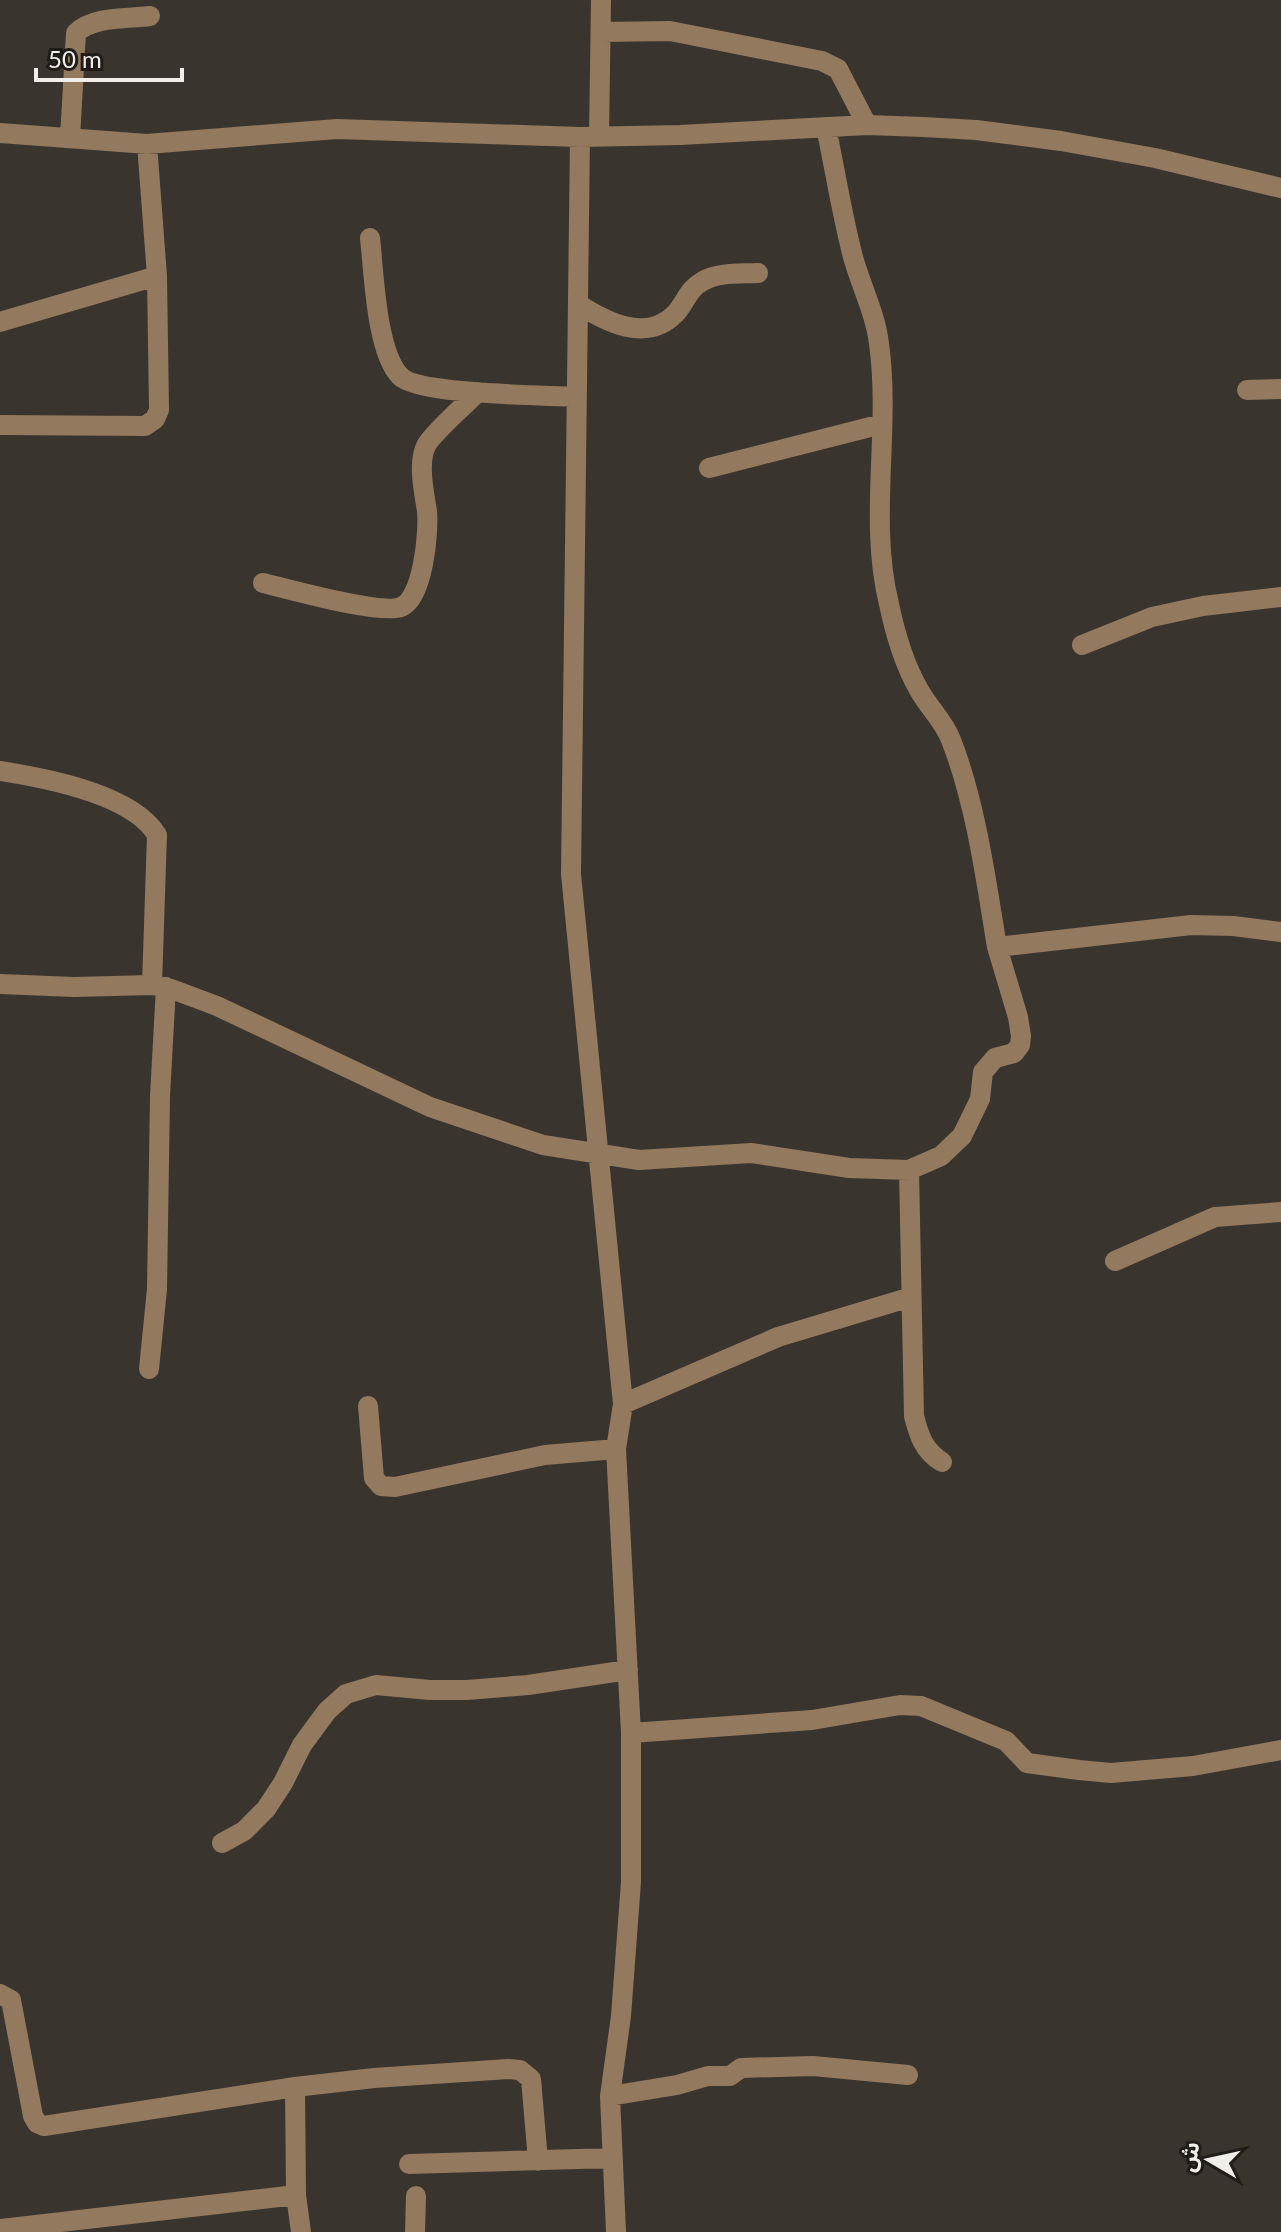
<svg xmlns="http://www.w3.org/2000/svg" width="1281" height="2232" font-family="Lato,'Noto Sans Arabic',sans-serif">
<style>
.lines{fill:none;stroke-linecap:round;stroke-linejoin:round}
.minor{stroke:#93795e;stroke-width:20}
</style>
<rect width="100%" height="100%" fill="#3a342e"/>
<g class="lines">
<path class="minor" d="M 601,32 L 670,31 L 822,61 L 838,69 L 867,125
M 826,127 C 835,170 842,215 853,257 C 861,286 876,315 879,344 C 891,430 868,519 889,604 C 895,633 904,664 919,690 C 929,708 944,721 951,740 C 976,804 986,880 997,947
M 0,133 L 147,144 L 337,129 L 580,137 L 680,135 L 867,125 L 923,127 L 976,130 L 1061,141 L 1155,158 L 1281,188
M 580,137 L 571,874 L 623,1404 L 616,1449 L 631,1733 L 631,1882 L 621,2016 L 610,2096 L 616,2232
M 599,137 L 601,0
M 70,138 L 76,33 C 93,16 127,19 150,16
M 370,238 C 374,273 376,351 400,376 C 417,395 545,395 576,397
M 578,304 C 606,322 646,343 675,314 C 686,302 688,289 703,281 C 719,272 740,274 758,273
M 0,322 L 157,276
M 1247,390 L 1281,389
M 0,425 L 145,426 L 155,419 L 159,410 L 157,276 L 147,144
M 709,468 L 882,424
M 263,583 C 288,589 381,615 401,607 C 423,599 429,532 427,511 C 424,492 417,461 427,444 C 435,431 466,404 478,392
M 1082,645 L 1152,617 L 1203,606 L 1281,597
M 0,771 C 45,778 132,794 157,835 L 152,985
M 0,984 L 74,987 L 152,985 L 166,987 L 217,1006 L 430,1107 L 543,1145 L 639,1160 L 751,1153 L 849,1168 L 909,1170 L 941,1156 L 962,1136 L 980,1099 L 983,1072 L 995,1058 L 1014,1053 L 1020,1045 L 1021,1036 L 1018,1017 L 997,947 L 1191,925 L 1233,926 L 1281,932
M 909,1170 L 914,1416 C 919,1436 924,1451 942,1462
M 1115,1261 L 1215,1217 L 1281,1212
M 149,1369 L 157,1289 L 160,1096 L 166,987
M 623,1404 L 778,1337 L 911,1297
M 368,1406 L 374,1478 L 381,1486 L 395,1487 L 545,1455 L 616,1449
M 631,1733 L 812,1720 L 900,1705 L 921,1706 L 1006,1741 L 1027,1763 L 1079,1770 L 1111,1773 L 1193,1766 L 1281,1750
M 222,1843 L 244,1831 L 266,1809 L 283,1783 L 302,1745 L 327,1711 L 346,1694 L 376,1685 L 430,1690 L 467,1690 L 528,1685 L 628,1670
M 0,1994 L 11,2000 L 33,2116 L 37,2123 L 44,2126 L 295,2087 L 374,2078 L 508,2069 L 520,2070 L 531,2079 L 538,2161
M 295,2087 L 296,2195 L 301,2232
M 610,2096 L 677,2085 L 708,2076 L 730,2076 L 741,2068 L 813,2066 L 908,2075
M 409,2164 L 612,2158
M 0,2229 L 296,2195
M 415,2232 L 416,2196"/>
</g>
<g transform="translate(1209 2160) rotate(279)" stroke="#1f1c19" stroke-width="6" paint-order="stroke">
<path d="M0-6L14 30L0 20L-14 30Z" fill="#f1ede9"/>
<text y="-12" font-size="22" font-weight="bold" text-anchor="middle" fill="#f1ede9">ش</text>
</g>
<path d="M36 68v12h146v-12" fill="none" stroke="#f1ede9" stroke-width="4"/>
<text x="48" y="68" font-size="24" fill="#f1ede9" stroke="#1f1c19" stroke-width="6" paint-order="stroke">50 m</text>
</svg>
